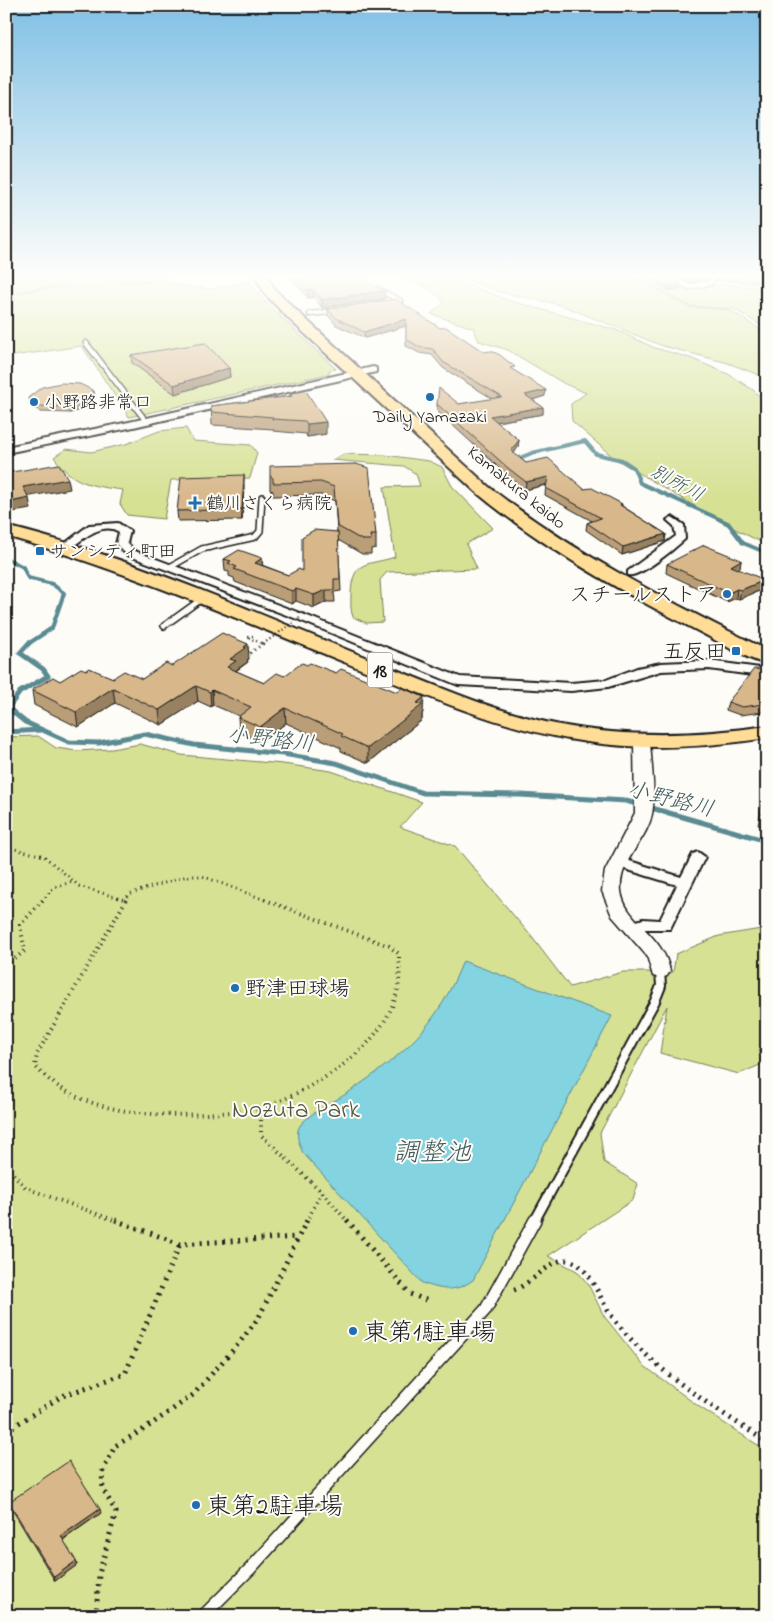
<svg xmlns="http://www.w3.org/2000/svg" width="773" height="1622" font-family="'Indie Flower','Klee One',sans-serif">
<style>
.green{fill:#d6e194;stroke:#797e58}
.water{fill:#84d3e0;stroke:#5a8a92}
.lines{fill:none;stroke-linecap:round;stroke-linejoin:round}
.stream-far1{stroke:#5a8a92;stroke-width:4}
.stream{stroke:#5a8a92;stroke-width:5}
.service-far3-casing{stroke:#1c1c1c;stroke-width:7}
.service-far2-casing{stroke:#1c1c1c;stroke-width:8}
.service-far1-casing{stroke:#1c1c1c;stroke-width:12}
.service-casing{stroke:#1c1c1c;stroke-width:14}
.minor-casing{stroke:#1c1c1c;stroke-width:4}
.tertiary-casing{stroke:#1c1c1c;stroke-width:3}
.primary-casing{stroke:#1c1c1c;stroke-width:4}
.path-far3{stroke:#1c1c1c;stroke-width:2.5;stroke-dasharray:1 3;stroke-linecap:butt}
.path-far2{stroke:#1c1c1c;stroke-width:3;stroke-dasharray:1 4;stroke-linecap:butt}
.path-far1{stroke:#1c1c1c;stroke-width:4;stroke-dasharray:1 4.5;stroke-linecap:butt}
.path{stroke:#1c1c1c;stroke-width:5;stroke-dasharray:2 5.5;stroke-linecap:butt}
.service-far3{stroke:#fdfcf7;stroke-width:4.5}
.service-far2{stroke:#fdfcf7;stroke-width:5}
.service-far1{stroke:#fdfcf7;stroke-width:8}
.service{stroke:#fdfcf7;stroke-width:11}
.minor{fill:#fdfcf7;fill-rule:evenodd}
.tertiary{fill:#fdfcf7;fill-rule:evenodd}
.primary{fill:#ffdd96;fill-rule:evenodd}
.path-bridge-far1{stroke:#1c1c1c;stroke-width:2.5;stroke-dasharray:1 3;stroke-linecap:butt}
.path-bridge{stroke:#1c1c1c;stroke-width:3;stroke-dasharray:1 4;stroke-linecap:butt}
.wall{fill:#ba9e78;stroke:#1c1c1c}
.shaded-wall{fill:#978161;stroke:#1c1c1c}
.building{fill:#d8b88b;stroke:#1c1c1c}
.poi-dot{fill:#1f6fb2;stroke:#fdfcf7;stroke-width:2}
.labels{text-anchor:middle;stroke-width:4;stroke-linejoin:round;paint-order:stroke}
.far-poi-label{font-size:18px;fill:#1c1c1c;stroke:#fdfcf7;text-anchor:start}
.far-street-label{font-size:18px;fill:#1c1c1c;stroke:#fdfcf7}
.far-water-label{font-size:19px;font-style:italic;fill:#405c61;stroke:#fdfcf7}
.shield{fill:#fdfcf7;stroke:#605f5e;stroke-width:1}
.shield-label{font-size:20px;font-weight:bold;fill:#1c1c1c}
.poi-label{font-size:21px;fill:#1c1c1c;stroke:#fdfcf7;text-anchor:end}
.water-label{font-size:22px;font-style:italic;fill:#405c61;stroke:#fdfcf7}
.near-park-label{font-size:25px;fill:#545740;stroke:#fdfcf7}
.near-poi-label{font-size:25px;fill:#1c1c1c;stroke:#fdfcf7;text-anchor:start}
.near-water-label{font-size:26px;font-style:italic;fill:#405c61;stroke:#fdfcf7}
</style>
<rect width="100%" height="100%" fill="#fdfcf7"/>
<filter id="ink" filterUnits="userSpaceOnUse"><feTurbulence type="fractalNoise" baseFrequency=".02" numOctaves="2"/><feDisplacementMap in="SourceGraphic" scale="10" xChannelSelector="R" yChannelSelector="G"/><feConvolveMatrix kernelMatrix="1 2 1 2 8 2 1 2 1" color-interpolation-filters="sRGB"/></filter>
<g filter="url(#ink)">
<path class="green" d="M 6,274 L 172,274 L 164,282 L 155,282 L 210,289 L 249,281 L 262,299 L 336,369 L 330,370 L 328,374 L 129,417 L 82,346 L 6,357 L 6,296 L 39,289 L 101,283 L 151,282 L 98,280 L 6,293 Z
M 390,274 L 442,274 L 507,300 L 616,330 L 655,348 L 690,358 L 728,374 L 753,390 L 767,403 L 767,545 L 721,522 L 614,458 L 572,421 L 571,404 L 586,393 L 565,384 L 508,350 L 479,341 L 473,328 L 431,314 L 444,303 C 431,283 410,283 390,274 Z
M 449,274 L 627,274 L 689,307 L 730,310 L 767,334 L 767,378 L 728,363 L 663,346 L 561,305 L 500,292 Z
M 630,274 L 643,274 L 640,275 L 669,291 L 721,284 L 767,288 L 767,329 L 734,309 L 690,306 Z
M 186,428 L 193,441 L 251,445 L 257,453 L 250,478 L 171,480 L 164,519 L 127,515 L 120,504 L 123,490 C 92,486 72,484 54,457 L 66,449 L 91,452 L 126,444 L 159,431 Z
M 344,454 L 385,455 L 429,461 L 442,467 L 452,486 L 493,528 L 466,544 L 477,569 L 387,572 L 380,580 L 383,622 L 366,623 L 353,617 C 350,609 351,602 351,593 C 353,559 367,566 395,557 L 384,487 L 420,486 L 416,474 L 404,466 L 332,460 Z
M 38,736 L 56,748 L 77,751 L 112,749 L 140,744 L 181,755 L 283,764 L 331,771 L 422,802 L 400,827 L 455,846 L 531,936 L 570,987 L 623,972 L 673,972 L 676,954 L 719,936 L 767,928 L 767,1062 L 739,1074 L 660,1053 L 667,1006 L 600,1133 L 604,1162 L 638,1184 L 633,1200 L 548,1256 L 577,1271 L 588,1284 L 604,1316 L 643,1365 L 698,1406 L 767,1451 L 767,1616 L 6,1616 L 6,737 Z"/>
<path class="water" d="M 463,961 L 612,1016 L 473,1280 C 455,1293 442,1290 422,1283 L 303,1153 C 299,1144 294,1133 301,1124 C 314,1110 334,1102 349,1092 C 405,1053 437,1027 463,961 Z"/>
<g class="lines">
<path class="stream-far1" d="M 517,459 L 532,453 L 585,441 L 596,454 L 622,460 L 634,468 L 640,483 L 728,523 L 743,543 L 767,553
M 6,558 L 23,567 L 28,578 L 52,584 L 64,593 L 52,628 L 28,644"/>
<path class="stream" d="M 29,643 L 20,653 L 43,669 L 48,676 L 20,692 L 8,708 L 25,722 L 69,742 L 99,743 L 145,734 L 194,745 L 283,754 L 336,763 L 423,793 L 520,795 L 626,801 L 640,805
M 6,732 L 41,730
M 648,807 L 767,841"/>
<defs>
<path id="service-far3" d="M 675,280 L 689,287 L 710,283 L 717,274
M 378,289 L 400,301 L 392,304
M 310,314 L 337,311
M 86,343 L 146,421"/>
<path id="service-far2" d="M 170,567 L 202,549 L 255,537 L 260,531 L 262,497
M 164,626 L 203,598"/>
<path id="service-far1" d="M 534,1222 L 655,1001 L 661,986 L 660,971"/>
<path id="service" d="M 203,1616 L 251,1568 L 486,1309 L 535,1220"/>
<path id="minor" d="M 373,367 L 376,368 L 376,372 L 129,428 L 6,453 L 6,447 L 129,422 Z
M 672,517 L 684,525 L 685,539 C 675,548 640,578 628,575 L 628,571 L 676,536 L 674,526 L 667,520 Z
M 118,523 L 130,531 L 127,543 L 135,551 L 305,615 L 460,677 L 571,683 L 606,680 L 637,668 L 661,663 L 709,661 L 767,669 L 767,677 L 709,669 L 661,671 L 608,687 L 571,691 L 458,685 L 297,619 L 127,555 L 116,544 L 119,532 C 102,520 81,541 68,550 L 64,551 L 59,548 L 89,525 Z
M 698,852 L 705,857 L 670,929 L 644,929 L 632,933 L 627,932 L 624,928 L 627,924 L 643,919 L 660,920 L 677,885 L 615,866 L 613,863 L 615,860 L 620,858 L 681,877 L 693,854 Z"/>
<path id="tertiary" d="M 642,736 L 648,738 L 650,741 C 651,761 656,796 652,814 C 647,841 618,861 621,891 C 624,921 664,935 670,971 L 667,976 L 660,978 L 653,976 L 647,956 L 612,916 L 602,891 L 605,871 L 635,813 L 634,741 L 636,738 Z"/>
<path id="primary" d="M 254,274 L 266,274 L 274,289 L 299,313 L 489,487 C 574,554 670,602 767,650 L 767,664 C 743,658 720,642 698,631 C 620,591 545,549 477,493 L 289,319 L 265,294 Z
M 6,526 C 131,557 249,610 367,658 C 430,683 493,712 560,725 C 629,738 698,736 767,726 L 767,738 C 707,747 647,751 587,742 C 502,730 423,695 344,662 C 233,617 122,569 6,536 Z"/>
</defs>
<use href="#service-far3" class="service-far3-casing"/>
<use href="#service-far2" class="service-far2-casing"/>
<use href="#service-far1" class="service-far1-casing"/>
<use href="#service" class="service-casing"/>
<use href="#minor" class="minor-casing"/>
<use href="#tertiary" class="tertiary-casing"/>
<use href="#primary" class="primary-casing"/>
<path class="path-far3" d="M 253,636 L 247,637 L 263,644"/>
<path class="path-far2" d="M 261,643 L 263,644
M 6,847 L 44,856 L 79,886 L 125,900
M 42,901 L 54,887 L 72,882
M 125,901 L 129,894 L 187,876 L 202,876 L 268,901"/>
<path class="path-far1" d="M 126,900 L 37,1054 L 35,1066 C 87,1126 191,1117 261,1109
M 6,965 L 25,951 L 20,925 L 43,900
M 261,1109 L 261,1135 L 322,1192 L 348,1222
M 261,1109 C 315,1088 391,1046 399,981 C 400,972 399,963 399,954 L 389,946 L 265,900
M 6,1166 L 26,1188 L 119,1222
M 306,1222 L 322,1192"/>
<path class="path" d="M 115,1220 L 180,1244 L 298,1237
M 347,1220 L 410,1294 L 431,1302
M 514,1290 C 531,1284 551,1259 566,1260 C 589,1262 599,1299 611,1315 C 651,1370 710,1405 767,1442
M 6,1431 L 62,1396 L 125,1374 L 180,1244
M 96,1616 L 99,1574 L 116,1512 L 103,1489 L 102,1473 L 115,1446 L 146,1428 L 193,1395 L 240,1342 L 259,1317 L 307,1220"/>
<use href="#service-far3" class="service-far3"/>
<use href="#service-far2" class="service-far2"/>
<use href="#service-far1" class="service-far1"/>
<use href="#service" class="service"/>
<use href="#minor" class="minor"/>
<use href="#tertiary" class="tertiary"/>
<use href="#primary" class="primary"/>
<path class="path-bridge-far1" d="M 263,644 L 301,617"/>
<path class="path-bridge" d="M 246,656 L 264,643"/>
</g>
<path class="wall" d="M 290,274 L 352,274 L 385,299 L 322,308 L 314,297 L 308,298 L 292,279 Z
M 644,274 L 713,274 L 708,279 L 690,283 L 673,276 L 673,280 L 681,288 L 669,290 L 643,276 Z
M 767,274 L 767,285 L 717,280 L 718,277 Z
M 328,309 L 440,328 L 484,352 L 514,371 L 545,396 L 532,400 L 543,407 L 543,414 L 497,422 L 519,440 L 518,447 L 514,453 L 526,463 L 584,489 L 622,504 L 622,506 L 666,534 L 665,541 L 622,555 L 586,530 L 587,523 L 592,521 L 545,495 L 546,485 L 525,490 L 507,475 L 437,411 L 437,404 L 459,404 L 493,399 L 443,368 L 432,355 L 419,353 L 406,346 L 406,326 L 365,338 L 336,325 L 328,315 Z
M 131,355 L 229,368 L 230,377 L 175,394 L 132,363 Z
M 290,393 L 326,434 L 307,437 L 306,434 L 273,431 L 273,429 L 212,425 L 211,406 L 290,396 Z
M 29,397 L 95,398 L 87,408 L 70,413 L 40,412 L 30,403 Z
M 356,464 L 376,535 L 376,548 L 371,549 L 371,554 L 362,554 L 338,540 L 341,591 L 334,592 L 335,602 L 326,602 L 314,608 L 296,601 L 292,604 L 235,582 L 234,578 L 229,576 L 229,572 L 225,571 L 224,559 L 262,558 L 262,565 L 288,575 L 302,571 L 337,532 L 335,501 L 321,495 L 273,496 L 273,491 L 270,490 L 270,476 Z
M 244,486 L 242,520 L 178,521 L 177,511 Z
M 741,560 L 740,568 L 738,569 L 764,589 L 739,599 L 736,598 L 727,602 L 666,573 L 667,564 Z
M 249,659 L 247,660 L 248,662 L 236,671 L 264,683 L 284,676 L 423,712 L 422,714 L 422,720 L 368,763 L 341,751 L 341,748 L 286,723 L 261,742 L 239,732 L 238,717 L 239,716 L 213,705 L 211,707 L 198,701 L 161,725 L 115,703 L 78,727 L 34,705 L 32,690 L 60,681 L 86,670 L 113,678 L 142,679 Z
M 767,670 L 767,702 L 763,712 L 740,715 L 726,710 L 728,702 Z
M 767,783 L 767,827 L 758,825 Z
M 9,1502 L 101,1513 L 63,1540 L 77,1565 L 55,1581 L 10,1506 Z"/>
<path class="shaded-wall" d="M 710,274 L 713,274 L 708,279 L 690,283 L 690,280 Z
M 681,284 L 681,288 L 669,290 L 669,287 Z
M 313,289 L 314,297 L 308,298 L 308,290 Z
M 385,291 L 385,299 L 322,308 L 322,300 Z
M 406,319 L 406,326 L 365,338 L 364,332 Z
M 229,368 L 230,377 L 175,394 L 174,385 Z
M 546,390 L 545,396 L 525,402 L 525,395 Z
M 94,391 L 95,398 L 87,408 L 70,413 L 69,407 Z
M 543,407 L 543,414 L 489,423 L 490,416 Z
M 326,422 L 326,434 L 307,437 L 307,424 Z
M 519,440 L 518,447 L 511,458 L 511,451 Z
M 244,475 L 244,486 L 242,520 L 242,509 Z
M 548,477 L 548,484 L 525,490 L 526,482 Z
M 68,479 L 70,489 L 25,497 L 23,487 Z
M 29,498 L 31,509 L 6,513 L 6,503 Z
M 666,534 L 665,541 L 622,555 L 623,547 Z
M 262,558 L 263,570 L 255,563 Z
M 741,560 L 740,568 L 730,575 L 731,566 Z
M 765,580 L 764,589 L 739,599 L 741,590 Z
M 296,589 L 296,601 L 292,604 L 292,591 Z
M 737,589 L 736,598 L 727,602 L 729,593 Z
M 326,590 L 326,602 L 314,608 L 314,595 Z
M 248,644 L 249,659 L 247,660 L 248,662 L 236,670 L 237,676 L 227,667 L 230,659 Z
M 196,686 L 198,701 L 161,725 L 159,710 Z
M 113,688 L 115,703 L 78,727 L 76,712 Z
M 212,690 L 213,705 L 211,707 L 210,692 Z
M 424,697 L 423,712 L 422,714 L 422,720 L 368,763 L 368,748 Z
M 767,698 L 767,702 L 763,712 L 764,704 Z
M 285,708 L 286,723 L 261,742 L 260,727 Z
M 100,1509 L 101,1513 L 62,1540 L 61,1536 Z
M 76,1561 L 77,1565 L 55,1581 L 54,1577 Z"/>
<path class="building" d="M 295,274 L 352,274 L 385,291 L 322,300 L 313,289 L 308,290 Z
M 646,274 L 673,274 L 672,279 L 681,284 L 669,287 Z
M 676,274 L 710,274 L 708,276 L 690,280 Z
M 720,274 L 767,274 L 767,282 L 718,277 Z
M 396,299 L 440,328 L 446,327 L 484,352 L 491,351 L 500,355 L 515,367 L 510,368 L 546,390 L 525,395 L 543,407 L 490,416 L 519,440 L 511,451 L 526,463 L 548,458 L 584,489 L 592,488 L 622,504 L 620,505 L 666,534 L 623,547 L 587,523 L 601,518 L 546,488 L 548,477 L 526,482 L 508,468 L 437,404 L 439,388 L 459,404 L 502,397 L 443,362 L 433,349 L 419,347 L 406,339 L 406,319 L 364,332 L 336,318 L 328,309 Z
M 205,343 L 229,368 L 174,385 L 131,355 Z
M 61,383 L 80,384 L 94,391 L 86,401 L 69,407 L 39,406 L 29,397 L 42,387 Z
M 306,391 L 326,422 L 307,424 L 305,421 L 272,419 L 273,417 L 211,412 L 211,406 L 292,396 L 290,393 Z
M 59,464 L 68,479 L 23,487 L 29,498 L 6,503 L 6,473 Z
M 356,464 L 369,468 L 376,535 L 370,535 L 371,540 L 362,540 L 337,526 L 334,487 L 321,482 L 273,483 L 273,478 L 270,476 L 270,466 Z
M 244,475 L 242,509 L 177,511 L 181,477 Z
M 314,530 L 338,532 L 340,579 L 334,579 L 334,590 L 326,590 L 314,595 L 296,589 L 292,591 L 234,569 L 237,567 L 228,563 L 231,561 L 224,559 L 239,550 L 262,558 L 255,563 L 288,575 L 299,569 L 302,571 L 302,537 Z
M 704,545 L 741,560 L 731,566 L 765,580 L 741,590 L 737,589 L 729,593 L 667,564 Z
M 222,633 L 248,644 L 244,647 L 246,648 L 230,659 L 236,661 L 227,667 L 264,683 L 277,673 L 284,676 L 302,663 L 307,665 L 310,663 L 336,673 L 341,669 L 397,692 L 402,688 L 424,697 L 417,703 L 422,705 L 368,748 L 341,736 L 343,734 L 285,708 L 260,727 L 238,717 L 251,707 L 212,690 L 210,692 L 196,686 L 159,710 L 113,688 L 76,712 L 32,690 L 53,677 L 60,681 L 81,668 L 86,670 L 89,668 L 113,678 L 124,671 L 142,679 L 166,663 L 172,666 Z
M 754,669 L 767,670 L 767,698 L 764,704 L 742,707 L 728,702 Z
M 767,783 L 767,814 L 760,813 Z
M 69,1461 L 100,1509 L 61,1536 L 76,1561 L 54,1577 L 9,1502 Z"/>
</g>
<linearGradient id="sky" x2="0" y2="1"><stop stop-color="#80c0e5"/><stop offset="0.55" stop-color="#fefefb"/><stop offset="1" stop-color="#fefefb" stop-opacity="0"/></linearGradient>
<rect width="773" height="501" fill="url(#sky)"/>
<g class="poi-dot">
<circle cx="430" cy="397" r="5"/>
<circle cx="34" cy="402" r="5"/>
<path d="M192.5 495.5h5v5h5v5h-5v5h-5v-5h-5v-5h5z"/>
<rect x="35" y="546" width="10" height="10" rx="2.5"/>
<circle cx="727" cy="594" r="5"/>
<rect x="731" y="646" width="10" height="10" rx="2.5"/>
<circle cx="235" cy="988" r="5"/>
<circle cx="353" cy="1331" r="5"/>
<circle cx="196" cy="1505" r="5"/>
</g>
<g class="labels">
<g class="far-poi-label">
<text x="44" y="408">小野路非常口</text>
<text x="430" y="422" text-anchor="middle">Daily Yamazaki</text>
<text x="206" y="509">鶴川さくら病院</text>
<text x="50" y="557">サンシティ町田</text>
</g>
<g class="far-street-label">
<text transform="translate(517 487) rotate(39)" y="6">Kamakura kaido</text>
</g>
<g class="far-water-label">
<text transform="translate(678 482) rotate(28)" y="7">別所川</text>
</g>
<rect class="shield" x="367.5" y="652.5" width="25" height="35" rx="4"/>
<g class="shield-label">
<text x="380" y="677">18</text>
</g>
<g class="poi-label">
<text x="717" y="601">スチールストア</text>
<text x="726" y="658">五反田</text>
<text x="245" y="995" text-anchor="start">野津田球場</text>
</g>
<g class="water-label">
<text transform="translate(271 738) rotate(7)" y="8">小野路川</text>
<text transform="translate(671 798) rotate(14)" y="8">小野路川</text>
</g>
<g class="near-park-label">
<text x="296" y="1117">Nozuta Park</text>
</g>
<g class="near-poi-label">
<text x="363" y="1340">東第1駐車場</text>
<text x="206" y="1514">東第2駐車場</text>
</g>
<g class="near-water-label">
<text x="432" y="1160">調整池</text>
</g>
</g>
<rect width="773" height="1622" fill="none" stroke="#fdfcf7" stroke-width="25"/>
<rect x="12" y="12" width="748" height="1597" fill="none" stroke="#1c1c1c" stroke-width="2" filter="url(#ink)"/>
</svg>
